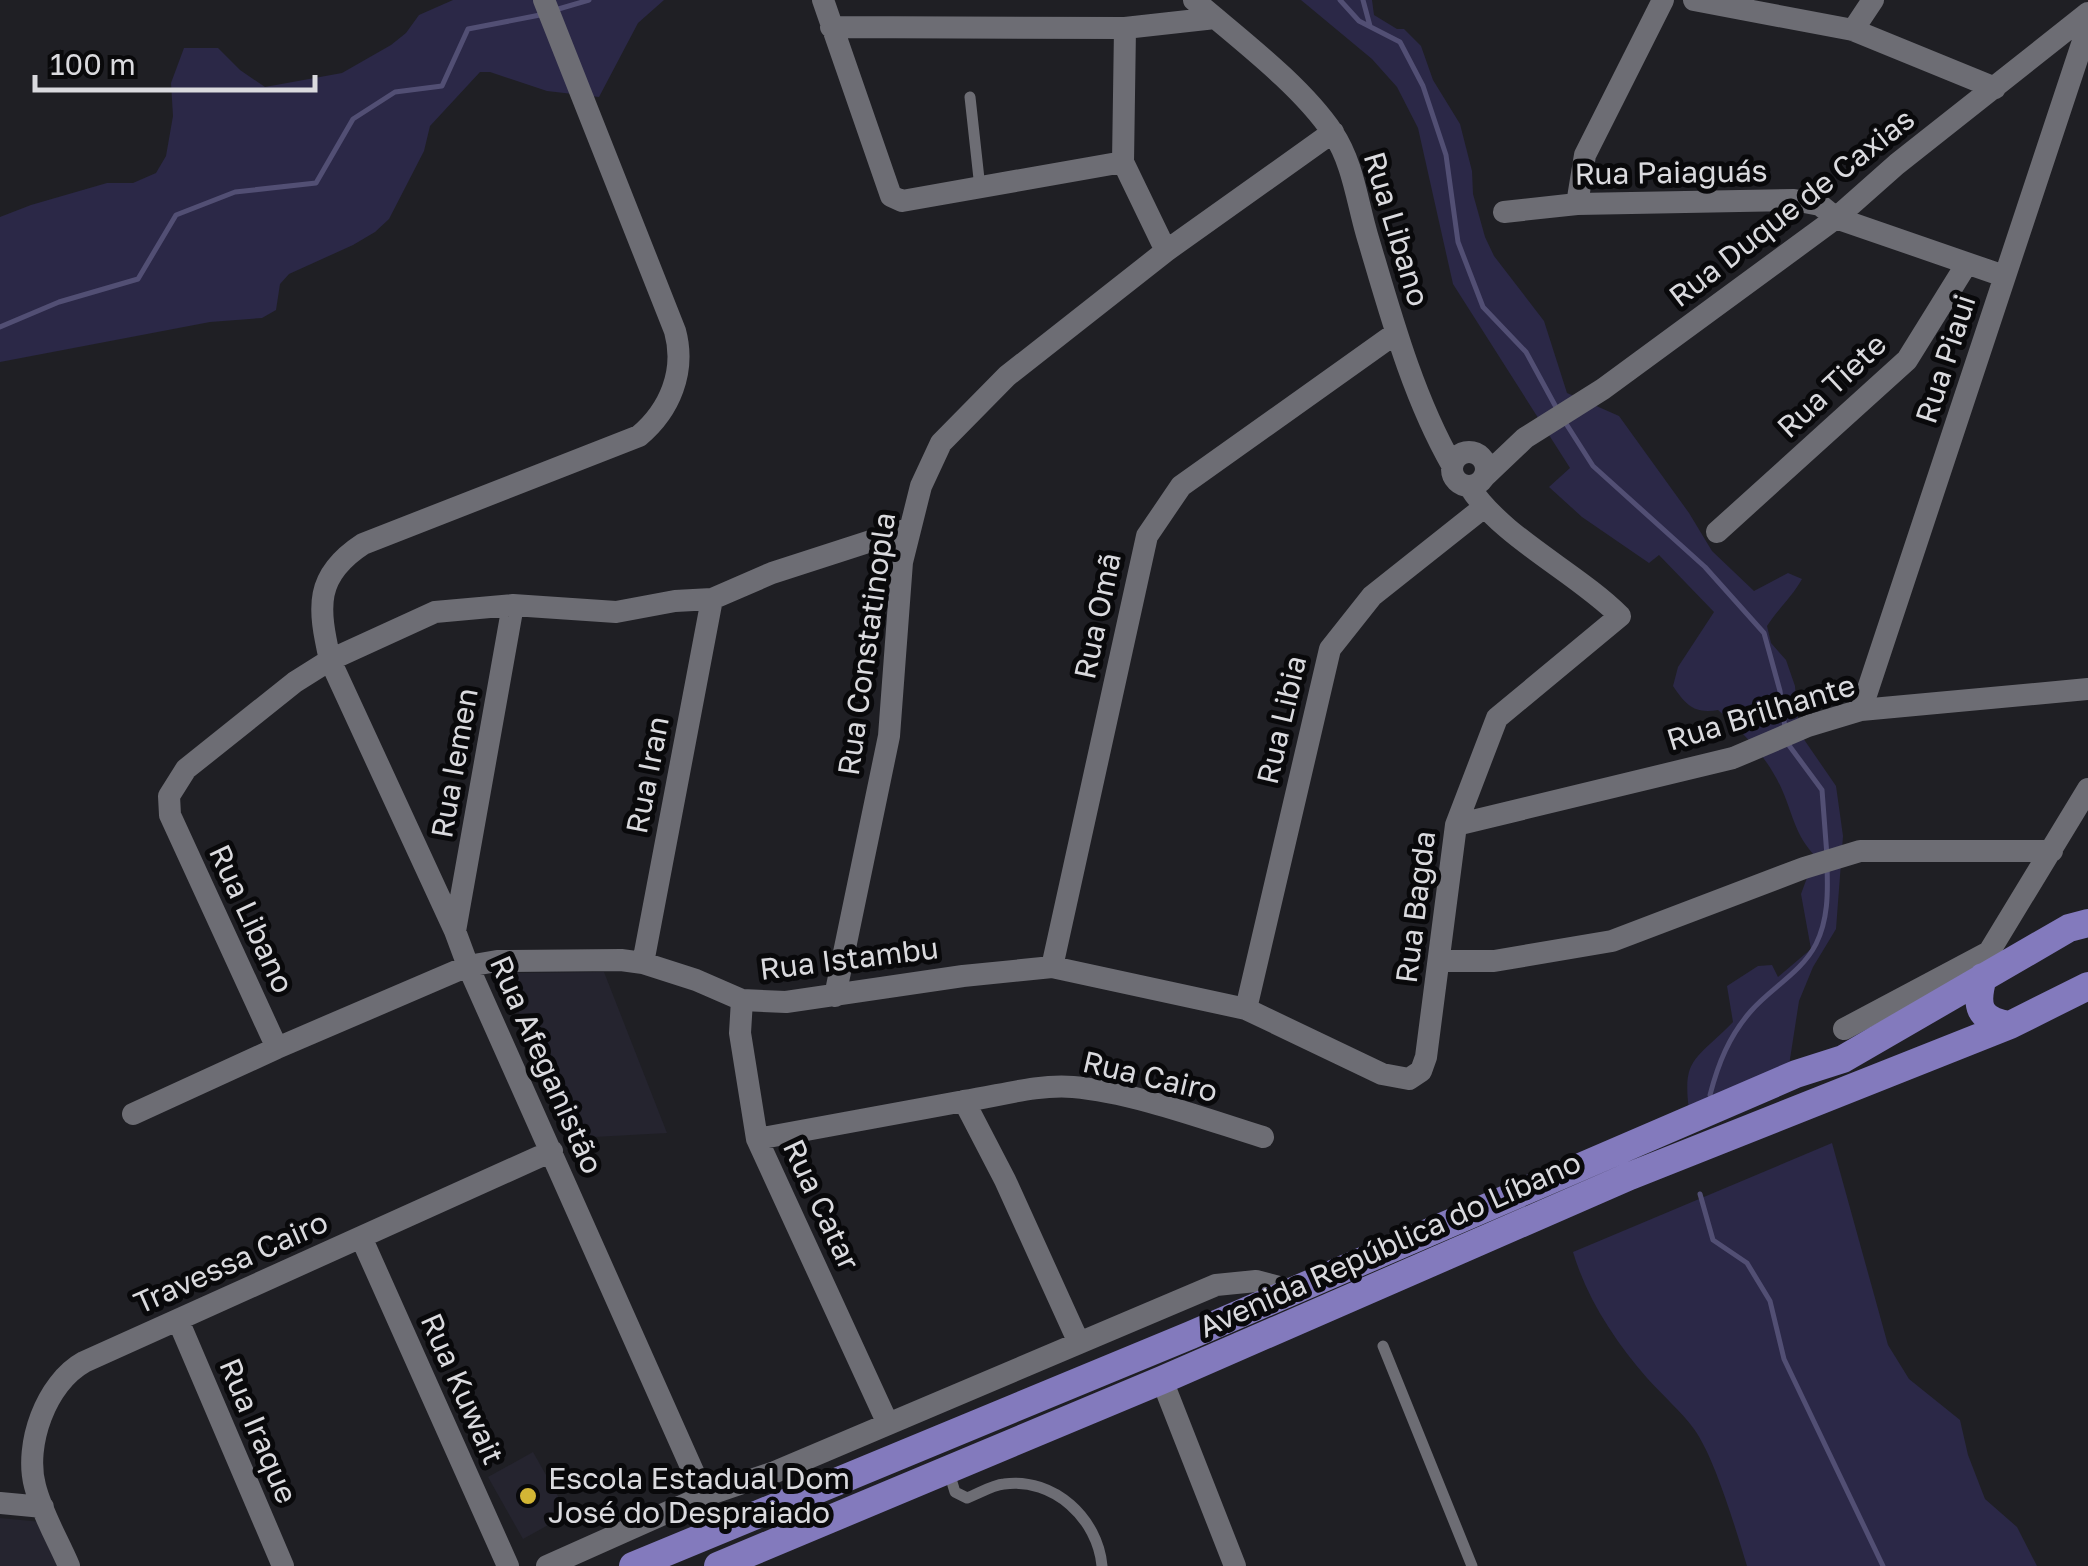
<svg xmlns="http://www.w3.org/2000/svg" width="2088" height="1566" font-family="'Golos Text',sans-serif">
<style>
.built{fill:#25242f}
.green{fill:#2b2847}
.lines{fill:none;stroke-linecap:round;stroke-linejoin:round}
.stream{stroke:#524f74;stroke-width:5}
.service{stroke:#6d6d74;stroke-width:11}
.minor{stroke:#6d6d74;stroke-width:22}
.primary{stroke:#837abd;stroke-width:28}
.poi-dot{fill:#d3b635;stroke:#09090b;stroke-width:4}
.labels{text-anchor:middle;stroke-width:10;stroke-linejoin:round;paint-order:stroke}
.street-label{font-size:30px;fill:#dadade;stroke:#09090b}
.poi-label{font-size:30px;fill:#dadade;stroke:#09090b;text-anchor:start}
</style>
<rect width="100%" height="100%" fill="#1f1f24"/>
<path class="built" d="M 604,972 L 667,1133 L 576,1138 L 501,973 Z
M 533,1452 L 568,1514 L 523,1539 L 488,1477 Z
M 0,1518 L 42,1522 L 61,1566 L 0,1566 Z"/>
<path class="green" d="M 453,0 L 664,0 L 638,23 L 599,97 L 547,91 L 490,72 L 480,72 L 430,126 L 424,151 L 389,219 L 375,232 L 353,245 L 289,274 L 280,284 L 276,310 L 262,318 L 210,322 L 0,362 L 0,217 L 31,205 L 107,183 L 133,183 L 156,173 L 166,156 L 173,116 L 171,83 L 184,48 L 218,48 L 240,70 L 265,87 L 342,73 L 391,45 L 406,33 L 419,15 Z
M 1301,0 L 1372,0 L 1374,15 L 1397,29 L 1404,29 L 1421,46 L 1433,80 L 1460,124 L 1472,171 L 1473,194 L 1485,237 L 1494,256 L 1544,321 L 1567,393 L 1619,416 L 1689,513 L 1712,551 L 1754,591 L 1788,573 L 1802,579 C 1792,597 1778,609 1767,626 L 1771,643 L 1786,660 L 1795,686 L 1797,714 L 1803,738 L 1836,786 L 1843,836 L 1836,929 L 1813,967 L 1799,1001 L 1788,1072 L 1690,1117 C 1681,1057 1694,1062 1733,1022 L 1727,986 L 1758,966 L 1772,965 L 1778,977 L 1811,949 L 1801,894 L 1815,856 C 1795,834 1794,818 1783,792 C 1769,759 1744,733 1718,710 C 1694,714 1686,705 1673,686 L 1678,667 L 1714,612 L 1659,555 L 1649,563 L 1582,517 L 1549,487 L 1570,468 L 1453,284 L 1418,128 L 1397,87 L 1372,59 Z
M 1832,1143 L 1888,1345 L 1909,1379 L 1960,1420 L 1968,1455 L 1985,1499 L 2017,1527 L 2037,1566 L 1747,1566 C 1736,1530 1715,1458 1694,1429 C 1681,1411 1662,1395 1647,1378 C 1615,1341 1587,1299 1573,1252 Z"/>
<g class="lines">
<path class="stream" d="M 1340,0 L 1359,21 L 1400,42 L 1423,86 L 1446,155 L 1458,242 L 1483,307 L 1526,352 L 1557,409
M 1363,0 L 1370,26
M 555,10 L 589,0
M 0,327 L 59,302 L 138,279 L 176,215 L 235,192 L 316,183 L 353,119 L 395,92 L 442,86 L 468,29 L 540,15
M 1565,422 L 1593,466 L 1705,567 L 1764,633 L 1780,691 L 1785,728
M 1788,744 L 1822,790 L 1827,856
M 1710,1095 C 1718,1064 1729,1036 1751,1011 C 1771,988 1802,972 1816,944 C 1828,920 1828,893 1827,867
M 1700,1194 L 1713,1240 L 1747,1263 L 1770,1301 L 1784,1359 L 1883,1566"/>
<path class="service" d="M 970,97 L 980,188
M 1383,1346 L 1472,1566
M 948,1469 L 955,1492 L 967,1498 C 978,1494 992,1485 1004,1484 C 1054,1477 1098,1519 1102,1566"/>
<path class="minor" d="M 544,0 L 675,331 C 686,371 670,410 639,436 L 363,544 C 314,576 318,607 330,660 L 455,931 L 468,966 L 704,1496
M 823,0 L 891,196 L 902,201 L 1123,162
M 1194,0 C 1238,38 1301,85 1333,133 C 1353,163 1357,201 1367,235 C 1390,312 1412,395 1452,465
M 1694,0 L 1853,30 L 1995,88
M 831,27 L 1125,28 L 1215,18
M 1125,28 L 1123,162 L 1166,251
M 1853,30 L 1873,0
M 1577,204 L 1585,155 L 1663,0
M 1504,212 L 1577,204 L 1794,200 L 1820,205 L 1836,218 L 2004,276
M1452 469a17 17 0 1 1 34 0a17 17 0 1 1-34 0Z
M 1484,477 L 1525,438 L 1603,389 L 1836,218 L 1897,164 L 2088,13
M 1717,532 L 1907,360 L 1966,265
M 1861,710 L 2088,26
M 1456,825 L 1733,758 L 1808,726 L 1861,710 L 2088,689
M 455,931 L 513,605
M 1440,961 L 1494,961 L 1612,941 L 1804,868 L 1860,851 L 2052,851
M 643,963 L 712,599
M 1052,967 L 1147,536 L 1181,486 L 1396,333
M 1983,977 L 1989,952 L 2088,789
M 835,996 L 889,736 L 902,562 L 921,486 L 941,443 L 1007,376 L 1166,251 L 1333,132
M 742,1000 L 740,1033 L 757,1139 L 888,1424
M 1246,1009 L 1330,649 L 1372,596 L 1483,508
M 1844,1029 L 1989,952
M 277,1048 L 170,815 L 169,796 L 186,769 L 295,682 L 330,660 L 435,612 L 513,605 L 616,612 L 675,601 L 712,599 L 772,573 L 908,529
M 964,1101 C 999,1096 1037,1084 1073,1087 C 1132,1092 1205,1119 1263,1137
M 133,1114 L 277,1048 L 468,966 L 497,961 L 621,960 L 643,963 L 696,980 L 742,1000 L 786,1002 L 963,976 L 1052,967 L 1246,1009 L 1382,1074 L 1409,1079 L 1421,1071 L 1426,1057 L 1456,825 L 1497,718 L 1620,616 C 1576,572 1501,537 1469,486
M 757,1139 L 964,1101 L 1005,1180 L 1079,1343
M 361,1237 L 508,1566
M 178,1320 L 283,1566
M 1162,1380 L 1235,1566
M 0,1503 L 43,1507
M 69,1566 C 58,1540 42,1514 35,1486 C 24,1445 46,1383 84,1362 L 552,1151
M 547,1566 L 704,1496 L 775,1472 L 1216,1285 L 1256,1281 L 1294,1291"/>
<path class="primary" d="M 1983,977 C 1975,1006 1978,1020 2010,1025
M 633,1566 L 1191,1335 L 1796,1074 L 1843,1059 L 2069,928 L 2088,923
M 718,1566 L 1162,1380 L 1630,1176 L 2010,1025 L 2088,986"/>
</g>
<circle class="poi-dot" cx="528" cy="1496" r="10"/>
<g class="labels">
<g class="street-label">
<text transform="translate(1671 173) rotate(-1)" y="10">Rua Paiaguás</text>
<text transform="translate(1792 208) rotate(-38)" y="10">Rua Duque de Caxias</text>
<text transform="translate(1396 229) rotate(73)" y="10">Rua Libano</text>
<text transform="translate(1946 359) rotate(-72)" y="10">Rua Piaui</text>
<text transform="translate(1832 386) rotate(-43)" y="10">Rua Tiete</text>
<text transform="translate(1098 616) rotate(-78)" y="10">Rua Omã</text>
<text transform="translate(867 644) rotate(-82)" y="10">Rua Constatinopla</text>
<text transform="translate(1761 713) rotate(-17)" y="10">Rua Brilhante</text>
<text transform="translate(1282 720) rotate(-77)" y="10">Rua Libia</text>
<text transform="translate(455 763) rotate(-80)" y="10">Rua Iemen</text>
<text transform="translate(648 775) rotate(-79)" y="10">Rua Iran</text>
<text transform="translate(1416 907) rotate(-83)" y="10">Rua Bagda</text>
<text transform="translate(251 919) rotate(65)" y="10">Rua Libano</text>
<text transform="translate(849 959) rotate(-7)" y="10">Rua Istambu</text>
<text transform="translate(546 1065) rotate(66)" y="10">Rua Afeganistão</text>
<text transform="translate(1150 1077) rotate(13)" y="10">Rua Cairo</text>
<text transform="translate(821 1205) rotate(65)" y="10">Rua Catar</text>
<text transform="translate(1390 1245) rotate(-24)" y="10">Avenida República do Líbano</text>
<text transform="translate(231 1263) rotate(-24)" y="10">Travessa Cairo</text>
<text transform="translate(462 1389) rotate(66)" y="10">Rua Kuwait</text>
<text transform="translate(258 1431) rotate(67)" y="10">Rua Iraque</text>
</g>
<g class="poi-label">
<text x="548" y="1489">Escola Estadual Dom<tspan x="548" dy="34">José do Despraiado</tspan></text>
</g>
</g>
<path d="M35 75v15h280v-15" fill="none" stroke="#dadade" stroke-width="5"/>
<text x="50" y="75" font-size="30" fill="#dadade" stroke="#09090b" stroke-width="8" paint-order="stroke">100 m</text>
</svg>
